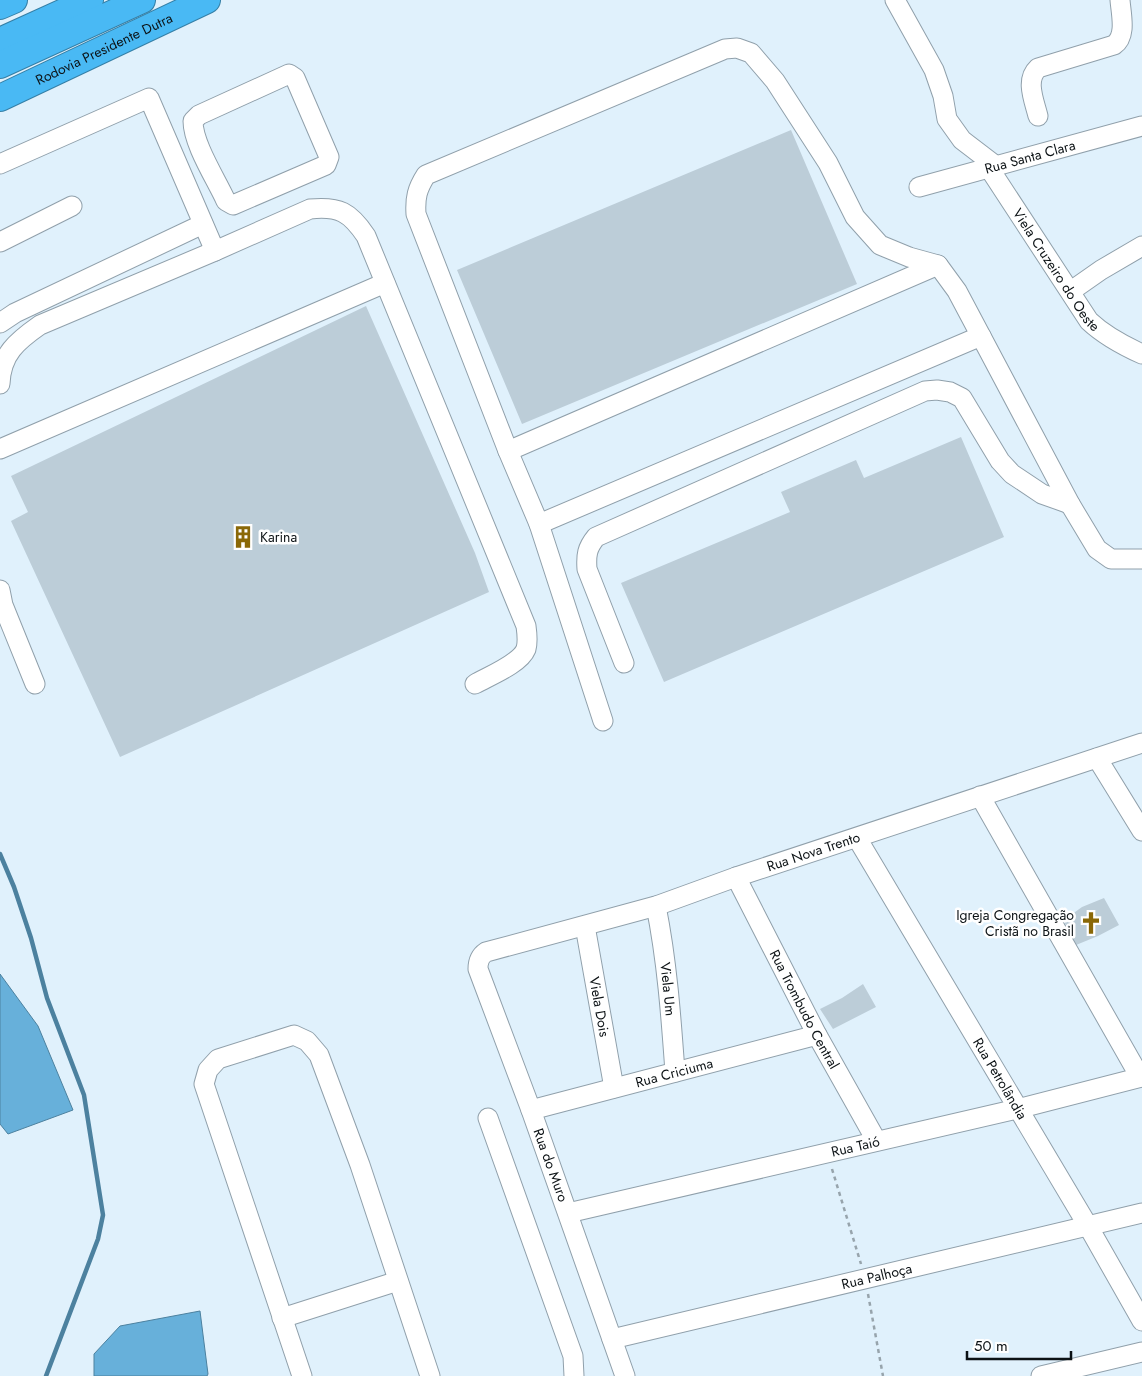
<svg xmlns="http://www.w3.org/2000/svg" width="1142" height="1376" font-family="Jost,sans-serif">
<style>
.water{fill:#67b0da;stroke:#4c819f}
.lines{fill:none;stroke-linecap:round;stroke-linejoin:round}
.stream{stroke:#4c819f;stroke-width:4.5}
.building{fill:#bccdd8}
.minor-casing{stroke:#90a0ab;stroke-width:21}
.highway-casing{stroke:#347fa6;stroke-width:28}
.path{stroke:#97a4ac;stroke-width:2.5;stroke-dasharray:4 4;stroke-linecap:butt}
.minor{stroke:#fff;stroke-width:19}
.highway{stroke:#49b9f4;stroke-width:26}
.labels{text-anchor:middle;stroke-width:5;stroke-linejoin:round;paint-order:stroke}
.street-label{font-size:14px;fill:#0c1215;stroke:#fff}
.poi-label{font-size:14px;fill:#0c1215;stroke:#fff;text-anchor:start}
</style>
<rect width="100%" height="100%" fill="#e0f1fc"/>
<path class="water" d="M 0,974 L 38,1026 L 73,1110 L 8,1134 L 0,1124 Z
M 200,1311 L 208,1374 L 207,1376 L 94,1376 L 94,1354 L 120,1326 Z"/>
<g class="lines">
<path class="stream" d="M 0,854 L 14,887 L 31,938 L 47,998 L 84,1095 L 103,1215 L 98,1239 L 46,1376"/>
</g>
<path class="building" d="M 791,130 L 857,284 L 522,424 L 457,270 Z
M 366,306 L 475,553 L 489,592 L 120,757 L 11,521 L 28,512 L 11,476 Z
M 961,437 L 1004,537 L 664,682 L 621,583 L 790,512 L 781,492 L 856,460 L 864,478 Z
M 1104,898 L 1119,925 L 1098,936 L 1076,945 L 1068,932 L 1064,920 L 1082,907 Z
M 863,984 L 876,1007 L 833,1029 L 820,1009 L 842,998 Z"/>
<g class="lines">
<defs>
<g id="minor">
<path d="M 895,0 L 934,70 L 943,96 L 947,119 L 962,140 L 996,166"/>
<path d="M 289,74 L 295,78 L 329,157 L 326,165 L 233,205 L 226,201 C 216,179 193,144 193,121 L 199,115 Z"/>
<path d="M 1038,116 C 1034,100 1025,80 1038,68 L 1114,45 C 1127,36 1121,14 1120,0"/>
<path d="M 0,164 L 149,98 L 215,251"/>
<path id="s1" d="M 989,168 L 1089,321 C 1105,336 1122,345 1142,354"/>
<path id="s2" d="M 919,187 L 1142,126"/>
<path d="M 0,242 L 72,206"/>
<path d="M 1071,291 L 1101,270 L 1142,246"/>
<path d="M 0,323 L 15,313 L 203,224"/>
<path d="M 0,384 C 1,354 17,341 40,325 L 215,251 L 310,209 C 339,206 350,212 366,236 L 526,626 C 527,633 528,642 526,649 C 520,664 489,676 475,684"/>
<path d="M 0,449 L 385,283"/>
<path d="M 508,451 L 938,265"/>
<path d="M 539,524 L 981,336"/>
<path d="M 0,590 L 3,605 L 35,684"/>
<path d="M 624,663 L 587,569 C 586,555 587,548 596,537 L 925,391 L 937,390 L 950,392 L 962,398 L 1000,461 L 1012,474 L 1042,494 L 1070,504"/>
<path d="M 603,721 L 539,524 L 508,451 L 416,214 C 415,198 417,189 426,175 L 725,49 L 737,48 L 751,53 L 775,81 L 828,163 L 855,217 L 880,245 L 909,257 L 938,265 L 957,291 L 1070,504 L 1097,549 L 1111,559 L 1142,559"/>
<path d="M 1097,758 L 1142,831"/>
<path d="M 980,796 L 1140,1077"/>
<path id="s3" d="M 857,838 L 1088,1226 L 1142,1321"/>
<path id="s4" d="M 736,877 L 817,1035 L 876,1140"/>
<path id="s5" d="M 656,906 C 667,961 671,1016 675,1072"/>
<path id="s6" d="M 585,926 L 614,1088"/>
<path id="s7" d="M 531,1110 L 817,1035"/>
<path d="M 488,1118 L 573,1356 L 574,1376"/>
<path id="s8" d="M 568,1213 L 1017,1109 L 1142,1077"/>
<path d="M 282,1318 L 398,1281"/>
<path id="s9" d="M 612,1339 L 1142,1213"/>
<path d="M 302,1376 L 204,1084 L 208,1070 L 218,1059 L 294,1035 L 307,1041 L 319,1055 L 360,1165 L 430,1376"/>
<path id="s10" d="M 625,1376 L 531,1110 L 478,969 C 478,961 480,956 486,952 L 656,906 L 736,877 L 1142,743"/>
<path d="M 1041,1376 L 1142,1352"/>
</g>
<g id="highway">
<path d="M 0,6 L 14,0"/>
<path d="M 0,41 L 90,0"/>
<path d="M 0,65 L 142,0"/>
<path id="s11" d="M 0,98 L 207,0"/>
</g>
</defs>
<use href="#minor" class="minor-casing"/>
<use href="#highway" class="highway-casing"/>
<path class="path" d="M 832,1169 L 861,1264
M 868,1294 L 883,1376"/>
<use href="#minor" class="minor"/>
<use href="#highway" class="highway"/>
</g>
<defs>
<symbol id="building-bare" viewBox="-9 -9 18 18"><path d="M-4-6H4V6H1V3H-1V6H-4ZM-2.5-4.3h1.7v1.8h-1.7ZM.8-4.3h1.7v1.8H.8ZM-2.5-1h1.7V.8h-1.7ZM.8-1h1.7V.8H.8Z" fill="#8a6807" stroke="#fff" stroke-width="2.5" paint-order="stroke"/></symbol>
<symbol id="church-bare" viewBox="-9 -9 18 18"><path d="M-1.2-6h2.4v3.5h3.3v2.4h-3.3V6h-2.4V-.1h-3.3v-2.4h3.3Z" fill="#8a6807" stroke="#fff" stroke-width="2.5" paint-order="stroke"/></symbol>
</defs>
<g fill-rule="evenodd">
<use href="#building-bare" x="227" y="521" width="32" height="32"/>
<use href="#church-bare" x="1075" y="907" width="32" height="32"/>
</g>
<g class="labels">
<g class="street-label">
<text dy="5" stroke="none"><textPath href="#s11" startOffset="115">Rodovia Presidente Dutra</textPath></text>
<text dy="5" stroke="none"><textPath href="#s2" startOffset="115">Rua Santa Clara</textPath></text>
<text dy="5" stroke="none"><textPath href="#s1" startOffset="122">Viela Cruzeiro do Oeste</textPath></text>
<text dy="5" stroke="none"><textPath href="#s10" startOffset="795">Rua Nova Trento</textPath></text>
<text dy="5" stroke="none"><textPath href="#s5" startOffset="84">Viela Um</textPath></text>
<text dy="5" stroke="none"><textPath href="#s6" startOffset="82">Viela Dois</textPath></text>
<text dy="5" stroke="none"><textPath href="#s4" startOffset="149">Rua Trombudo Central</textPath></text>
<text dy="5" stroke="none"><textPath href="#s7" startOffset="148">Rua Criciuma</textPath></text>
<text dy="5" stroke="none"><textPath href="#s3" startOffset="280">Rua Petrolândia</textPath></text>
<text dy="5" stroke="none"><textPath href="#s8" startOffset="295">Rua Taió</textPath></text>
<text transform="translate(551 1165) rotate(70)" y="5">Rua do Muro</text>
<text dy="5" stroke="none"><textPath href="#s9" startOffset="272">Rua Palhoça</textPath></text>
</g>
<g class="poi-label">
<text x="260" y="542">Karina</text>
<text x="1074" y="920" text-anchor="end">Igreja Congregação<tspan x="1074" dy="16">Cristã no Brasil</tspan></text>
</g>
</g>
<path d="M967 1351v8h104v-8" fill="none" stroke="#0c1215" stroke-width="2.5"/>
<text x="974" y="1351" font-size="15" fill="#0c1215" stroke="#ffffff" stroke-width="4" paint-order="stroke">50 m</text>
</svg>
